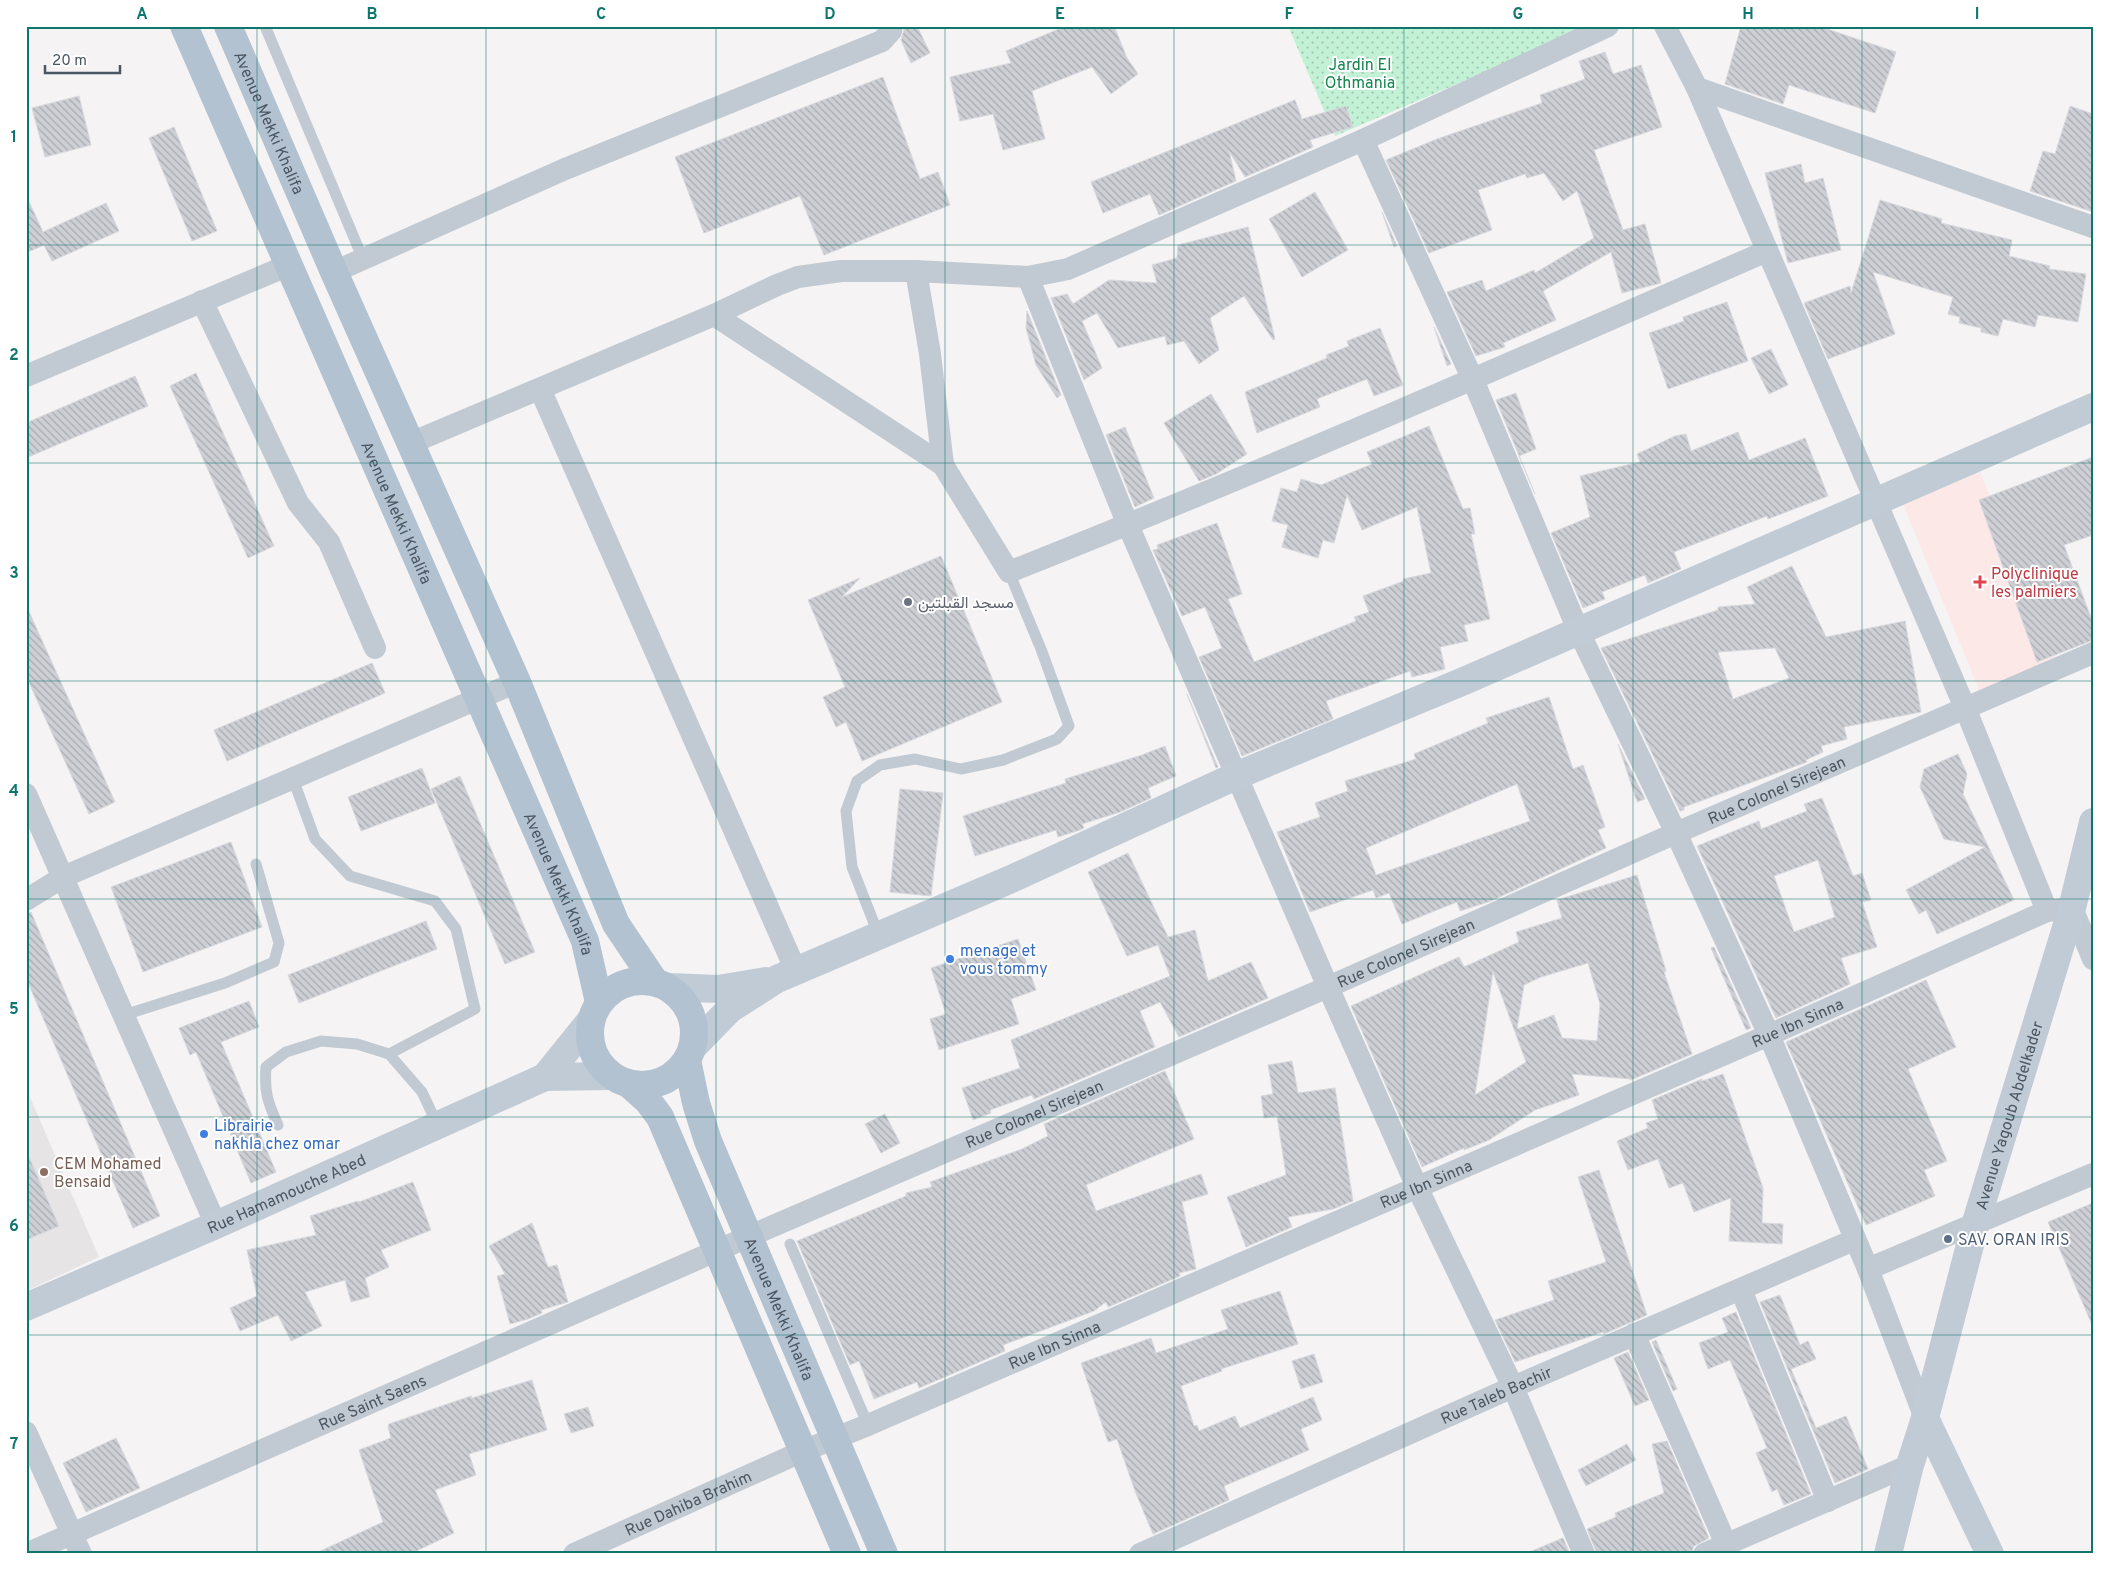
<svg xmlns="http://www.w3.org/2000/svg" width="2119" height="1580" font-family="Overpass,Vazirmatn,sans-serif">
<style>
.education{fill:#e6e4e5}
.medical{fill:#fce8e6}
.grass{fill:url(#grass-dots)}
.building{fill:url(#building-back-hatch);stroke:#d7d9de;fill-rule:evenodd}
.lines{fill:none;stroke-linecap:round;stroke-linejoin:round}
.lane{stroke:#c1cad2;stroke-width:11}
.street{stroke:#c1cad2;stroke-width:22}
.secondary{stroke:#c1cbd6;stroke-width:28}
.primary{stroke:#b3c2d1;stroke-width:28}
.grid{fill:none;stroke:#0f766e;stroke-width:1;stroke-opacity:0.55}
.health-dot{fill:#e0444e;stroke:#fff;stroke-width:2}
.worship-dot{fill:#6b7280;stroke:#fff;stroke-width:2}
.shop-dot{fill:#3f7fe0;stroke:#fff;stroke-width:2}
.education-dot{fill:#8d6e63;stroke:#fff;stroke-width:2}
.service-dot{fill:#5c6f8a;stroke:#fff;stroke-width:2}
.labels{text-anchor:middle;stroke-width:4;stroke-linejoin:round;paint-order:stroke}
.park-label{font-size:16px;fill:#17864f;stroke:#fff}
.street-label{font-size:16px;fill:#4a5661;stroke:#fff}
.health-label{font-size:16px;fill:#be3a42;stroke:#fff;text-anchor:start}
.worship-label{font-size:16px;fill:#5b616d;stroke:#fff;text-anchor:start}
.shop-label{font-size:16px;fill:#366cbe;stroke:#fff;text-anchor:start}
.education-label{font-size:16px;fill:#785e54;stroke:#fff;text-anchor:start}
.service-label{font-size:16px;fill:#4e5e75;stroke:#fff;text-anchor:start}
.neatline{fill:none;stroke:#0f766e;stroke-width:2}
.grid-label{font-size:16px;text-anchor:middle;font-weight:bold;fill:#0f766e}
</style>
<defs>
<pattern id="grass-dots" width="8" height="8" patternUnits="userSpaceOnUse" patternTransform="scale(1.25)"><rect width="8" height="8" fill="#c3f1d5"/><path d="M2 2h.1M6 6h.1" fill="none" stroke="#a0c6b0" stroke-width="1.8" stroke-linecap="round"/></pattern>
<pattern id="building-back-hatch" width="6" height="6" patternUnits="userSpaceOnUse" patternTransform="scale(1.25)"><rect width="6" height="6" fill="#cdcfd5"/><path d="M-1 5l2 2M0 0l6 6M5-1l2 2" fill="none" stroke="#a8abb0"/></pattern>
</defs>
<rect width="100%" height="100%" fill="#f5f3f3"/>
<path class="education" d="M 26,1088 L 99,1257 L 26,1291 Z"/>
<path class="medical" d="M 1980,472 L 2057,660 L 1980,692 L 1903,504 Z"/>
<path class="grass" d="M 1288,26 L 1593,26 L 1335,136 Z"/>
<path class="building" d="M 905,26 L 917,26 L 930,53 L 911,63 L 901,40 Z
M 1066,26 L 1114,26 L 1127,58 L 1138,74 L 1111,94 L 1092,67 L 1032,91 L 1045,139 L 1003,150 L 993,114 L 960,121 L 950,77 L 1011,63 L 1006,51 Z
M 1741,26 L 1818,26 L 1896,52 L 1875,113 L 1789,85 L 1783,104 L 1725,84 Z
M 1605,52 L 1613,74 L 1641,65 L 1662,127 L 1594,150 L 1623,230 L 1645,224 L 1661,283 L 1622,293 L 1611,252 L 1543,291 L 1556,320 L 1503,343 L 1505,347 L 1476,356 L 1447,292 L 1482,280 L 1486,291 L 1534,270 L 1535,273 L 1594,238 L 1577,191 L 1563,201 L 1544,173 L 1527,178 L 1525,174 L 1478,190 L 1492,230 L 1429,253 L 1386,160 L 1437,139 L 1542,103 L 1540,95 L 1585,79 L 1579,61 Z
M 883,77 L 920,179 L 938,172 L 950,205 L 824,255 L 800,196 L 704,233 L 675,157 Z
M 79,96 L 91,145 L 45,157 L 32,108 Z
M 1295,100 L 1302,119 L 1346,106 L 1353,127 L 1310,140 L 1313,147 L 1245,177 L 1229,151 L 1236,181 L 1159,215 L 1150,194 L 1103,213 L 1091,182 Z
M 2070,106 L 2093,114 L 2093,212 L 2030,191 L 2043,151 L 2055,154 Z
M 174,127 L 217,231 L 192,241 L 149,138 Z
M 1801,164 L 1805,183 L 1823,178 L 1841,250 L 1788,263 L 1765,173 Z
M 1315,192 L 1348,250 L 1302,277 L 1269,219 Z
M 26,195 L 43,232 L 106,203 L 119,231 L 52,261 L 44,245 L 26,253 Z
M 1880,200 L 1942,219 L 1941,223 L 2012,240 L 2009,256 L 2050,266 L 2049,269 L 2086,274 L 2078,322 L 2038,315 L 2035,327 L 2003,319 L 1998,336 L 1981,332 L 1981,328 L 1959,323 L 1960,317 L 1948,314 L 1953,297 L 1873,272 L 1895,334 L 1828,359 L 1804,303 L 1850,286 L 1851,293 Z
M 1382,212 L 1397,246 L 1394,247 Z
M 1248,227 L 1275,339 L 1273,340 L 1244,296 L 1210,318 L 1219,350 L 1199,364 L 1184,341 L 1167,345 L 1165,336 L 1118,348 L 1097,313 L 1082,321 L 1102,368 L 1084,380 L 1051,298 L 1067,294 L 1073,304 L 1109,280 L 1157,283 L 1152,265 L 1177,258 L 1178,245 Z
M 1727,302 L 1748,361 L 1668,389 L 1649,333 L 1684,321 L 1683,317 Z
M 1027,311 L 1061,395 L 1057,398 L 1036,365 L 1026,328 Z
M 1434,327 L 1451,364 L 1447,366 Z
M 1380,328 L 1403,385 L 1374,396 L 1367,379 L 1317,399 L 1320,407 L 1257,433 L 1245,392 L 1327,358 L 1326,355 L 1349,346 L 1347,341 Z
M 1771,349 L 1788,385 L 1769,394 L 1751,358 Z
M 196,373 L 274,546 L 248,558 L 170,386 Z
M 135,376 L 148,406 L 26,458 L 26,423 Z
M 1516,393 L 1536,449 L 1519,456 L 1535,494 L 1496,400 Z
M 1211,394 L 1247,454 L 1216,474 L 1199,481 L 1164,423 Z
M 1429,426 L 1463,509 L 1470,508 L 1475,534 L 1471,534 L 1490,619 L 1464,625 L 1468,641 L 1440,647 L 1445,669 L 1412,677 L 1410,671 L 1326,701 L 1333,719 L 1242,756 L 1199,657 L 1222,648 L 1205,607 L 1182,616 L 1153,550 L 1158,549 L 1157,545 L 1217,523 L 1242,594 L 1228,599 L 1254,662 L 1356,621 L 1354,617 L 1369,612 L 1363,596 L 1404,581 L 1403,579 L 1431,573 L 1417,507 L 1362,530 L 1347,495 L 1334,543 L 1323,540 L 1318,558 L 1282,547 L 1288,525 L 1272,521 L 1281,488 L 1297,492 L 1301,479 L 1321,485 L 1372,464 L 1367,452 Z
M 1125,427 L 1154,498 L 1135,507 L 1106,435 Z
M 1738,432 L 1749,460 L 1805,438 L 1828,496 L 1768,519 L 1767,516 L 1674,552 L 1681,569 L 1648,583 L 1645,575 L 1602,592 L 1605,599 L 1583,608 L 1551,533 L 1590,517 L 1580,476 L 1640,462 L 1637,454 L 1675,436 L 1686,434 L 1691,451 Z
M 2093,457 L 2093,535 L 2064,545 L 2093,623 L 2093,640 L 2037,662 L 1979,500 Z
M 941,556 L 1002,702 L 862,761 L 846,722 L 836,727 L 823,697 L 845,687 L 808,600 L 860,578 L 842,597 Z
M 1792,566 L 1826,637 L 1905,621 L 1921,712 L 1844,727 L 1847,739 L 1821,746 L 1823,752 L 1806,760 L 1807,762 L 1684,807 L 1684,810 L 1680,811 L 1601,648 L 1718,610 L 1718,607 L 1755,604 L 1747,587 ZM 1775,648 L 1789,678 L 1733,699 L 1718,652 Z
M 26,605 L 115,802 L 89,814 L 26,676 Z
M 372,663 L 385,693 L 227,761 L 214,730 Z
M 1187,694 L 1218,767 L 1216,768 Z
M 1549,697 L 1573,769 L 1583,765 L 1605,827 L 1598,830 L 1606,848 L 1491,901 L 1460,911 L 1457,902 L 1402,924 L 1389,893 L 1376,898 L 1373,890 L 1310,912 L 1277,832 L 1320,817 L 1315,803 L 1348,791 L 1345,781 L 1416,759 L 1414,754 L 1488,723 L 1486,718 ZM 1517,784 L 1530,821 L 1376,875 L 1366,848 Z
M 1618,744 L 1645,799 L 1637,802 Z
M 1165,746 L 1176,776 L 1148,788 L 1151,798 L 1120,812 L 1082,824 L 1084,828 L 1080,830 L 1058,837 L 1056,830 L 975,856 L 963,816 L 1066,783 L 1065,779 L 1142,755 Z
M 1958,754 L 1967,774 L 1963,794 L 2014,900 L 1937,934 L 1926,910 L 1919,914 L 1906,890 L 1985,847 L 1944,839 L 1920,787 L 1924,769 Z
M 422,768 L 435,803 L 361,831 L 348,797 Z
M 460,776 L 535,952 L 505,964 L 431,789 Z
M 900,789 L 943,793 L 931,896 L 890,892 Z
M 1822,798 L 1853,876 L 1862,873 L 1871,900 L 1862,902 L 1877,947 L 1841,958 L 1850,984 L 1776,1018 L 1697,846 L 1759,821 L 1761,829 L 1807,811 L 1804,804 ZM 1818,860 L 1835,917 L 1794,932 L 1774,876 Z
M 231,842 L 262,927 L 143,972 L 111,887 Z
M 1128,853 L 1168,937 L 1195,930 L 1208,981 L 1251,962 L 1268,998 L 1179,1037 L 1160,1002 L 1140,1011 L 1155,1047 L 1034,1099 L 1032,1095 L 990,1110 L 991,1113 L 973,1120 L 962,1088 L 1020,1068 L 1011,1040 L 1170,976 L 1158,945 L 1127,956 L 1088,872 Z
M 1637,875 L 1666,971 L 1664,972 L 1692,1054 L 1631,1080 L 1630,1079 L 1572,1074 L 1579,1095 L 1535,1110 L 1489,1140 L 1464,1150 L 1464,1148 L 1422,1167 L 1351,1006 L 1459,957 L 1464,967 L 1519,942 L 1516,932 L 1562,918 L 1557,900 ZM 1588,963 L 1600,1004 L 1597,1041 L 1562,1038 L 1554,1015 L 1517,1029 L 1524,985 L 1541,977 ZM 1493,972 L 1526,1062 L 1475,1095 Z
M 31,912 L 160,1216 L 133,1228 L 26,978 L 26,913 Z
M 426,921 L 437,949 L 299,1003 L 288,975 Z
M 1018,939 L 1036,990 L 1011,999 L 1019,1024 L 939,1050 L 930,1019 L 946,1014 L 931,968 Z
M 1714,947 L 1751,1028 L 1746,1030 L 1711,948 Z
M 1926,980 L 1956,1047 L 1908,1069 L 1947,1161 L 1924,1170 L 1935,1196 L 1866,1225 L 1786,1042 Z
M 249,1001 L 259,1027 L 221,1042 L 276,1172 L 251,1183 L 196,1052 L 190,1055 L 179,1028 Z
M 1292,1061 L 1298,1093 L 1335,1088 L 1353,1201 L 1333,1209 L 1288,1217 L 1292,1227 L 1246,1247 L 1227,1197 L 1286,1175 L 1277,1116 L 1264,1118 L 1261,1096 L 1273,1094 L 1268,1065 Z
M 1165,1071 L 1194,1139 L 1086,1185 L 1096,1211 L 1201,1174 L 1208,1194 L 1182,1202 L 1196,1269 L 1179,1273 L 1180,1276 L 1108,1307 L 1106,1302 L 1094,1311 L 1003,1345 L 1005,1351 L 919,1388 L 917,1382 L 874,1399 L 859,1361 L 850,1365 L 797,1241 L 906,1196 L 906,1193 L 932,1187 L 930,1182 L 1022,1149 L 1048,1136 L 1044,1124 Z
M 1723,1074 L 1763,1188 L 1762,1223 L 1783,1224 L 1782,1244 L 1729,1241 L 1731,1198 L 1694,1212 L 1683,1183 L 1669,1188 L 1658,1159 L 1628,1170 L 1617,1141 L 1648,1128 L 1646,1123 L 1658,1119 L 1652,1100 L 1702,1079 L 1702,1081 Z
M 885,1114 L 900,1143 L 881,1153 L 865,1124 Z
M 26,1150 L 59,1226 L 26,1240 Z
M 1599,1170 L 1647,1315 L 1604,1334 L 1603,1332 L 1515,1362 L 1495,1320 L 1554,1300 L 1548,1281 L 1606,1262 L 1578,1177 Z
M 413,1182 L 431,1230 L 381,1250 L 389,1267 L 365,1278 L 370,1297 L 351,1302 L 345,1280 L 305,1292 L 322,1326 L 291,1341 L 278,1315 L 240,1331 L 230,1308 L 257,1296 L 247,1250 L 316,1235 L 310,1216 L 358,1201 L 359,1202 Z
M 2093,1203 L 2093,1327 L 2048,1222 Z
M 532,1223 L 548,1267 L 557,1265 L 568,1302 L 541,1310 L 542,1313 L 528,1319 L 510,1324 L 497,1276 L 505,1274 L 489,1246 Z
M 1280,1291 L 1298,1344 L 1221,1369 L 1222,1371 L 1181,1386 L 1194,1426 L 1197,1425 L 1199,1431 L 1235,1416 L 1240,1428 L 1313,1397 L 1322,1420 L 1301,1429 L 1309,1450 L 1224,1486 L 1229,1500 L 1153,1534 L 1135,1491 L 1117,1439 L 1108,1442 L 1081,1363 L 1151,1338 L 1156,1353 L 1228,1329 L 1221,1310 Z
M 1780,1295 L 1800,1345 L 1808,1341 L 1816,1359 L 1791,1369 L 1816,1428 L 1846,1416 L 1868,1469 L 1835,1483 L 1760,1302 Z
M 1736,1312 L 1811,1494 L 1784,1505 L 1777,1489 L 1772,1492 L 1756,1453 L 1767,1448 L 1730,1360 L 1708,1369 L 1699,1343 L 1728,1332 L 1722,1318 Z
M 1656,1340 L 1677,1389 L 1673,1391 L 1652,1342 Z
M 1628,1352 L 1649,1400 L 1635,1406 L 1614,1358 Z
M 1314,1354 L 1323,1382 L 1301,1389 L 1292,1361 Z
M 532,1380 L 547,1430 L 469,1454 L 476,1475 L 435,1490 L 454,1533 L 410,1554 L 314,1554 L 383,1522 L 359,1450 L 391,1438 L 388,1427 L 389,1424 L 471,1396 L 472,1398 Z
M 588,1407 L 594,1426 L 571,1433 L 564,1414 Z
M 116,1438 L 140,1488 L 86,1512 L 63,1463 Z
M 1667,1441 L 1709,1538 L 1694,1546 L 1691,1554 L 1597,1554 L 1587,1529 L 1616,1517 L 1615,1513 L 1664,1493 L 1652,1444 Z
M 1627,1444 L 1636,1460 L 1586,1486 L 1578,1470 Z
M 1563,1538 L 1570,1554 L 1527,1554 L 1527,1553 Z"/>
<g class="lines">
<path class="lane" d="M 265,26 L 363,259
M 293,779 L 315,839 L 350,876 L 435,901 L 456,929 L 475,1009 L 389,1054
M 879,936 L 852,867 L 846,811 L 857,781 L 880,765 L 915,759 L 961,769 L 1003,760 L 1057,739 L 1069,726 L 1041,649 L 1009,572
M 124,1015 L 225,983 L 274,962 L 279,943 L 256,864
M 278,1125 C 268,1103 264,1092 266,1067 L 286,1052 L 321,1041 L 357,1044 L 389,1054 L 422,1092 L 438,1126
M 790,1244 L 868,1425"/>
<g class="street">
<path d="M 1665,26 L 1697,88 L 1966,710 L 2047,911 L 2072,908 L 2093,959"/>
<path d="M 1697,88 L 2093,227"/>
<path d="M 1363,140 L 1473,380 L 1578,630 L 1676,833 L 1769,1035 L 1868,1269 L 1925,1418"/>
<path d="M 916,271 L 930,354 L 943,465 L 1009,572 C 1264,471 1516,361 1767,251"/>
<path d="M 334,272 L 565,169 L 882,41 L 891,31 L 892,26"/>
<path d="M 1028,277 L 1128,525 L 1328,987 L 1417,1187 L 1513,1387 L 1584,1554"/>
<path d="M 202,301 L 298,503 L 329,542 L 375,648"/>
<path d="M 714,315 L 943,465"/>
<path d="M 26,376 L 289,265"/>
<path d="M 540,389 L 796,971"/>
<path d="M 411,443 L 714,315 L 777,285 L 798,277 L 841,271 L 916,271 L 1028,277 L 1068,269 L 1363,140 L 1608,26"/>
<path d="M 26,794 L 216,1225"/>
<path d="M 26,900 L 63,877 L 517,682"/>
<path d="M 1868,1269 L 2093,1174"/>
<path d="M 1741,1290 L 1828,1501"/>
<path d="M 1634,1334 L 1726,1544"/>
<path d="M 26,1432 L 81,1554"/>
<path id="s1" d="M 26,1554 L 750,1236 L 1328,987 L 1676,833 L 2093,653"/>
<path id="s2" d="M 574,1554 L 803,1451 L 868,1425 L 1769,1035 L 2047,911"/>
<path id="s3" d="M 1140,1554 L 1513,1387 L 1854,1240"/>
<path d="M 1704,1554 L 1910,1465"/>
</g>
<g class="secondary">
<path d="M 668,987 L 718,989 L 766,981"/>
<path d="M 692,1048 L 730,1009 L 777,979 L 1009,880 L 1238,775 L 1464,681 L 2093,407"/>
<path d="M 545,1077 L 591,1020"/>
<path id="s4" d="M 26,1307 L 216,1225 L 545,1077 L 610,1076"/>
<path d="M 1925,1418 L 1990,1554"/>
<path id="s5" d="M 1888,1554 L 1910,1465 L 1925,1418 L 1976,1222 L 2072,908 L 2093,822"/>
</g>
<g class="primary">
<path id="s6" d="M 184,26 L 585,941 L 599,1002"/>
<path id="s7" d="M 228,26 L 334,272 L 517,682 L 616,924 L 655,982"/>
<circle cx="642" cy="1033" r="52"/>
<path id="s8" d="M 687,1060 L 696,1103 L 708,1141 L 884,1554"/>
<path d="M 629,1084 L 648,1101 L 660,1117 L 847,1554"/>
</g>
</g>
<path class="grid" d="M 257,26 L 257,1554M 486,26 L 486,1554M 716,26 L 716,1554M 945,26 L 945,1554M 1174,26 L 1174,1554M 1404,26 L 1404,1554M 1633,26 L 1633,1554M 1862,26 L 1862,1554M 26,245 L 2093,245M 26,463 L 2093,463M 26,681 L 2093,681M 26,899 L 2093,899M 26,1117 L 2093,1117M 26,1335 L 2093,1335"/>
<path class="health-dot" d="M1977.5 574.5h5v5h5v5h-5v5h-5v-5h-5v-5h5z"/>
<circle class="worship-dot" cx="908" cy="602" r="5"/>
<g class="shop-dot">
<circle cx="950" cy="959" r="5"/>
<circle cx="204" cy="1134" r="5"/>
</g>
<circle class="education-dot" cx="44" cy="1172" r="5"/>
<circle class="service-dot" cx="1948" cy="1239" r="5"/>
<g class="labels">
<g class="park-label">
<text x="1360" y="70">Jardin El<tspan x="1360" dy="18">Othmania</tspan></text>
</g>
<g class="street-label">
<text dy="6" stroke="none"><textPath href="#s7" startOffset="105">Avenue Mekki Khalifa</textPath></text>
<text dy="6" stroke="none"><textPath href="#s6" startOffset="531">Avenue Mekki Khalifa</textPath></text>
<text dy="6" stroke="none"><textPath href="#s1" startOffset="1910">Rue Colonel Sirejean</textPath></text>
<text dy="6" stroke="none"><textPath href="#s6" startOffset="936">Avenue Mekki Khalifa</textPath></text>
<text dy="6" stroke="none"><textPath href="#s1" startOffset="1505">Rue Colonel Sirejean</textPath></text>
<text dy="6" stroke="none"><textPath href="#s2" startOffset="1334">Rue Ibn Sinna</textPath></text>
<text dy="6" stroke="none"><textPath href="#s1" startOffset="1100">Rue Colonel Sirejean</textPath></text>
<text dy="6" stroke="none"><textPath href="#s5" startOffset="455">Avenue Yagoub Abdelkader</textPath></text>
<text dy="6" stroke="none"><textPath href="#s2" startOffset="929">Rue Ibn Sinna</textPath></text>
<text dy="6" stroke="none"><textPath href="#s4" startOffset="284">Rue Hamamouche Abed</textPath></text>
<text dy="6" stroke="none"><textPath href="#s8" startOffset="266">Avenue Mekki Khalifa</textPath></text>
<text dy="6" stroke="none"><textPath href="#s2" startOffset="524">Rue Ibn Sinna</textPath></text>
<text dy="6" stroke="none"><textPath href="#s3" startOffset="390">Rue Taleb Bachir</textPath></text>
<text dy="6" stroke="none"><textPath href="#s1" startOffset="378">Rue Saint Saens</textPath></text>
<text dy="6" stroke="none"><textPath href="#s2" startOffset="125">Rue Dahiba Brahim</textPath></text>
</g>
<g class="health-label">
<text x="1991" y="579">Polyclinique<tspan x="1991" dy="18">les palmiers</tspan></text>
</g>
<g class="worship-label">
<text x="918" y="608">مسجد القبلتين</text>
</g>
<g class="shop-label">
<text x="960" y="956">menage et<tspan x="960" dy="18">vous tommy</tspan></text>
<text x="214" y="1131">Librairie<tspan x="214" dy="18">nakhla chez omar</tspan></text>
</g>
<g class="education-label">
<text x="54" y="1169">CEM Mohamed<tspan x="54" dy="18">Bensaid</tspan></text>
</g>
<g class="service-label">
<text x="1958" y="1245">SAV. ORAN IRIS</text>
</g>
</g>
<rect width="2119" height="1580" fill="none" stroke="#ffffff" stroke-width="55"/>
<path d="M45 65v8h75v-8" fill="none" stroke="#4a5661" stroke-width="2.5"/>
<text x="52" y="65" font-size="15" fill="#4a5661" stroke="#ffffff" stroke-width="4" paint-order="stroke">20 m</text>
<rect x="28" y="28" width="2064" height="1524" class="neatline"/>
<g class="grid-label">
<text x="142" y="19">A</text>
<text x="372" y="19">B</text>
<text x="601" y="19">C</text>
<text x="830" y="19">D</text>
<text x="1060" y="19">E</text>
<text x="1289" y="19">F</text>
<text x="1518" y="19">G</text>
<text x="1748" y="19">H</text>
<text x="1977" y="19">I</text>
<text x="14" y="142">1</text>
<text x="14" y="360">2</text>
<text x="14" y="578">3</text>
<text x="14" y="796">4</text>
<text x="14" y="1014">5</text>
<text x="14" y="1231">6</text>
<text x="14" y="1449">7</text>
</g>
</svg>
